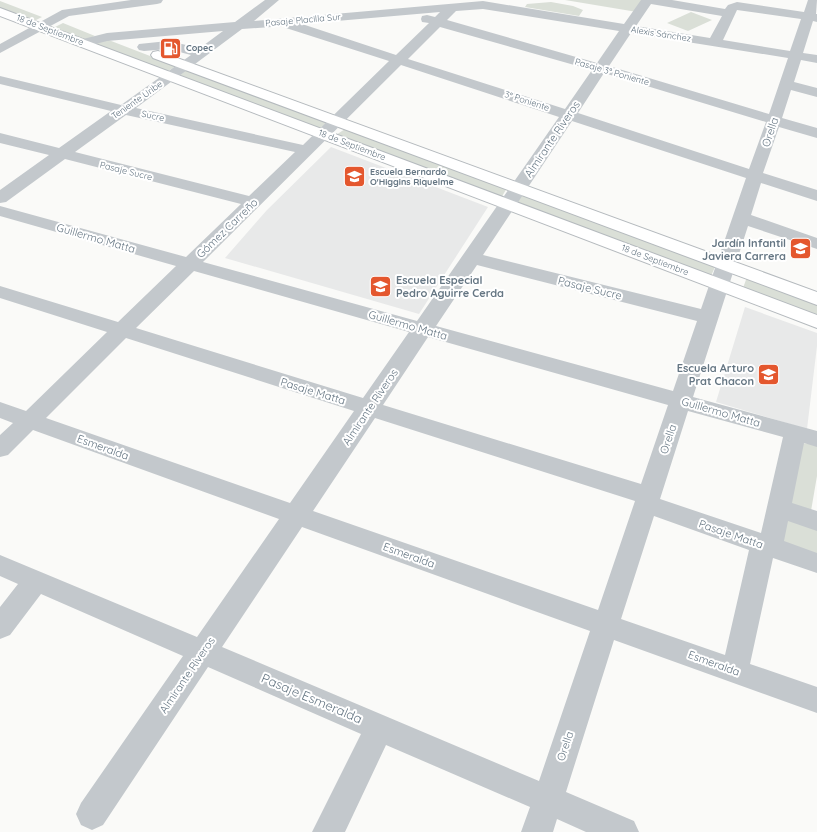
<svg xmlns="http://www.w3.org/2000/svg" width="817" height="832" font-family="Quicksand,sans-serif">
<style>
.built{fill:#e8e9e9}
.green{fill:#dadfd7}
.lines{fill:none;stroke-linecap:round;stroke-linejoin:round}
.major-casing{stroke:#b5babe;stroke-width:2}
.minor{fill:#c3c8cc;fill-rule:evenodd}
.major{fill:#fff;fill-rule:evenodd}
.labels{text-anchor:middle;stroke-width:4;stroke-linejoin:round;paint-order:stroke}
.far-street-label{font-size:9px;fill:#657683;stroke:#fff}
.far-poi-label{font-size:9px;font-weight:bold;fill:#657683;stroke:#fff;text-anchor:start}
.street-label{font-size:11px;fill:#657683;stroke:#fff}
.poi-label{font-size:11px;font-weight:bold;fill:#657683;stroke:#fff;text-anchor:end}
.near-street-label{font-size:13px;fill:#657683;stroke:#fff}
</style>
<rect width="100%" height="100%" fill="#fafaf8"/>
<path class="built" d="M 331,147 L 488,207 L 419,314 L 225,258 L 267,210 Z
M 745,307 L 817,333 L 817,346 L 807,429 L 716,402 Z"/>
<path class="green" d="M 565,0 L 645,0 L 637,12 Z
M 0,1 L 42,17 L 34,21 L 0,8 Z
M 551,2 L 573,6 L 583,10 L 579,16 L 525,7 L 527,4 Z
M 691,12 L 712,20 L 688,31 L 667,23 Z
M 63,23 L 95,36 L 85,40 L 53,28 Z
M 106,39 L 176,66 L 168,71 L 95,44 Z
M 185,70 L 328,122 L 320,128 L 178,75 Z
M 345,129 L 507,188 L 501,198 L 336,135 Z
M 518,193 L 715,267 L 711,276 L 512,201 Z
M 747,277 L 817,304 L 817,316 L 743,288 Z
M 795,442 L 817,445 L 817,476 L 811,511 L 786,504 Z
M 783,514 L 817,526 L 817,555 L 776,541 Z"/>
<g class="lines">
<defs>
<path id="major" d="M 0,8 L 817,315 L 817,328 L 0,16 Z
M 158,51 L 817,292 L 817,305 L 153,58 L 151,55 L 153,52 Z"/>
</defs>
<use href="#major" class="major-casing"/>
<path class="minor" d="M 131,0 L 163,0 L 161,3 L 157,4 L 69,16 L 0,53 L 0,44 L 62,10 Z
M 265,0 L 279,0 L 254,21 L 483,1 L 624,24 L 641,0 L 672,0 L 725,9 L 728,5 L 737,2 L 804,12 L 808,0 L 817,0 L 816,14 L 817,14 L 817,22 L 813,21 L 803,53 L 817,55 L 817,63 L 801,60 L 794,82 L 817,88 L 817,97 L 791,90 L 782,118 L 817,128 L 817,138 L 779,127 L 763,173 L 817,190 L 817,201 L 761,183 L 751,215 L 817,238 L 817,249 L 748,226 L 693,397 L 817,431 L 817,447 L 804,443 L 792,503 L 817,511 L 817,531 L 788,521 L 784,541 L 817,553 L 817,573 L 773,558 L 750,664 L 817,687 L 817,713 L 614,640 L 566,792 L 634,821 L 639,832 L 586,832 L 557,819 L 553,832 L 521,832 L 530,807 L 386,745 L 345,832 L 312,832 L 361,734 L 208,667 L 103,825 L 92,830 L 81,825 L 76,814 L 81,803 L 183,656 L 41,594 L 10,635 L 0,639 L 0,607 L 18,584 L 0,576 L 0,555 L 197,637 L 279,519 L 33,430 L 8,455 L 0,457 L 0,435 L 13,423 L 0,418 L 0,402 L 26,411 L 107,332 L 0,298 L 0,286 L 118,322 L 176,266 L 0,216 L 0,206 L 186,257 L 241,204 L 65,159 L 6,202 L 0,203 L 0,190 L 49,155 L 0,143 L 0,133 L 59,148 L 111,111 L 0,84 L 0,76 L 121,105 L 191,55 L 168,49 L 144,51 L 139,50 L 137,47 L 139,44 L 168,41 L 200,48 L 223,31 L 107,41 L 84,47 L 79,46 L 77,43 L 79,40 L 107,33 L 235,22 ZM 651,4 L 722,16 L 710,38 L 636,26 ZM 483,9 L 619,31 L 597,63 L 447,20 L 456,11 ZM 737,10 L 801,19 L 790,51 L 723,40 ZM 440,12 L 435,17 L 427,15 L 422,16 L 421,19 L 422,22 L 429,23 L 396,55 L 302,24 ZM 285,26 L 286,28 L 389,61 L 303,145 L 136,108 L 242,29 ZM 440,27 L 592,70 L 565,109 L 408,59 ZM 631,33 L 788,58 L 769,114 L 609,66 ZM 401,65 L 559,117 L 417,321 L 203,262 ZM 604,73 L 766,122 L 749,169 L 578,113 ZM 126,115 L 295,152 L 249,196 L 75,152 ZM 572,121 L 746,178 L 701,309 L 483,255 ZM 477,265 L 697,321 L 673,391 L 436,326 ZM 194,271 L 409,332 L 363,398 L 136,328 ZM 428,337 L 668,405 L 641,484 L 383,405 ZM 126,338 L 354,411 L 290,503 L 46,418 ZM 688,411 L 783,437 L 761,533 L 660,499 ZM 375,418 L 635,501 L 598,610 L 313,511 ZM 654,516 L 749,550 L 725,655 L 621,619 ZM 302,527 L 590,631 L 539,781 L 222,647 Z"/>
<use href="#major" class="major"/>
</g>
<defs>
<symbol id="fuel-square" viewBox="-11 -11 22 22"><rect x="-9" y="-9" width="18" height="18" rx="4" fill="#e4572e" stroke="#fff"/><path d="M-5.5-6h7V0h2V4h1.3V-2.5L3-4.5l.8-.8L6-3V5H2.5V1h-1V6h-7ZM-4.2-4.7v3.2H.2V-4.7Z" fill="#fff"/></symbol>
<symbol id="school-square" viewBox="-11 -11 22 22"><rect x="-9" y="-9" width="18" height="18" rx="4" fill="#e4572e" stroke="#fff"/><path d="M0-5L7-2L0 1L-7-2ZM-4 1L0 2.5L4 1V4Q0 6-4 4Z" fill="#fff"/></symbol>
</defs>
<g fill-rule="evenodd">
<use href="#fuel-square" x="158" y="36" width="25" height="25"/>
<use href="#school-square" x="342" y="164" width="25" height="25"/>
<use href="#school-square" x="788" y="236" width="25" height="25"/>
<use href="#school-square" x="368" y="274" width="25" height="25"/>
<use href="#school-square" x="756" y="362" width="25" height="25"/>
</g>
<g class="labels">
<g class="far-street-label">
<text transform="translate(303 20) rotate(-5)" y="3">Pasaje Placilla Sur</text>
<text transform="translate(50 30) rotate(21)" y="3">18 de Septiembre</text>
<text transform="translate(661 34) rotate(9)" y="3">Alexis Sánchez</text>
<text transform="translate(612 72) rotate(16)" y="3">Pasaje 3° Poniente</text>
<text transform="translate(137 100) rotate(-35)" y="3">Teniente Uribe</text>
<text transform="translate(527 101) rotate(18)" y="3">3° Poniente</text>
<text transform="translate(153 116) rotate(12)" y="3">Sucre</text>
<text transform="translate(352 145) rotate(21)" y="3">18 de Septiembre</text>
<text transform="translate(126 171) rotate(14)" y="3">Pasaje Sucre</text>
<text transform="translate(655 260) rotate(21)" y="3">18 de Septiembre</text>
</g>
<g class="far-poi-label">
<text x="186" y="51">Copec</text>
<text x="370" y="175">Escuela Bernardo<tspan x="370" dy="10">O'Higgins Riquelme</tspan></text>
</g>
<g class="street-label">
<text transform="translate(770 132) rotate(-72)" y="4">Orella</text>
<text transform="translate(552 139) rotate(-56)" y="4">Almirante Riveros</text>
<text transform="translate(227 228) rotate(-44)" y="4">Gómez Carreño</text>
<text transform="translate(96 238) rotate(16)" y="4">Guillermo Matta</text>
<text transform="translate(590 288) rotate(14)" y="4">Pasaje Sucre</text>
<text transform="translate(408 325) rotate(16)" y="4">Guillermo Matta</text>
<text transform="translate(313 391) rotate(17)" y="4">Pasaje Matta</text>
<text transform="translate(370 407) rotate(-56)" y="4">Almirante Riveros</text>
<text transform="translate(721 412) rotate(16)" y="4">Guillermo Matta</text>
<text transform="translate(668 439) rotate(-72)" y="4">Orella</text>
<text transform="translate(103 447) rotate(20)" y="4">Esmeralda</text>
<text transform="translate(731 534) rotate(19)" y="4">Pasaje Matta</text>
<text transform="translate(409 555) rotate(20)" y="4">Esmeralda</text>
<text transform="translate(714 663) rotate(20)" y="4">Esmeralda</text>
<text transform="translate(187 675) rotate(-56)" y="4">Almirante Riveros</text>
<text transform="translate(565 746) rotate(-72)" y="4">Orella</text>
</g>
<g class="poi-label">
<text x="786" y="247">Jardín Infantil<tspan x="786" dy="13">Javiera Carrera</tspan></text>
<text x="396" y="284" text-anchor="start">Escuela Especial<tspan x="396" dy="13">Pedro Aguirre Cerda</tspan></text>
<text x="754" y="372">Escuela Arturo<tspan x="754" dy="13">Prat Chacon</tspan></text>
</g>
<g class="near-street-label">
<text transform="translate(312 698) rotate(23)" y="5">Pasaje Esmeralda</text>
</g>
</g>
</svg>
